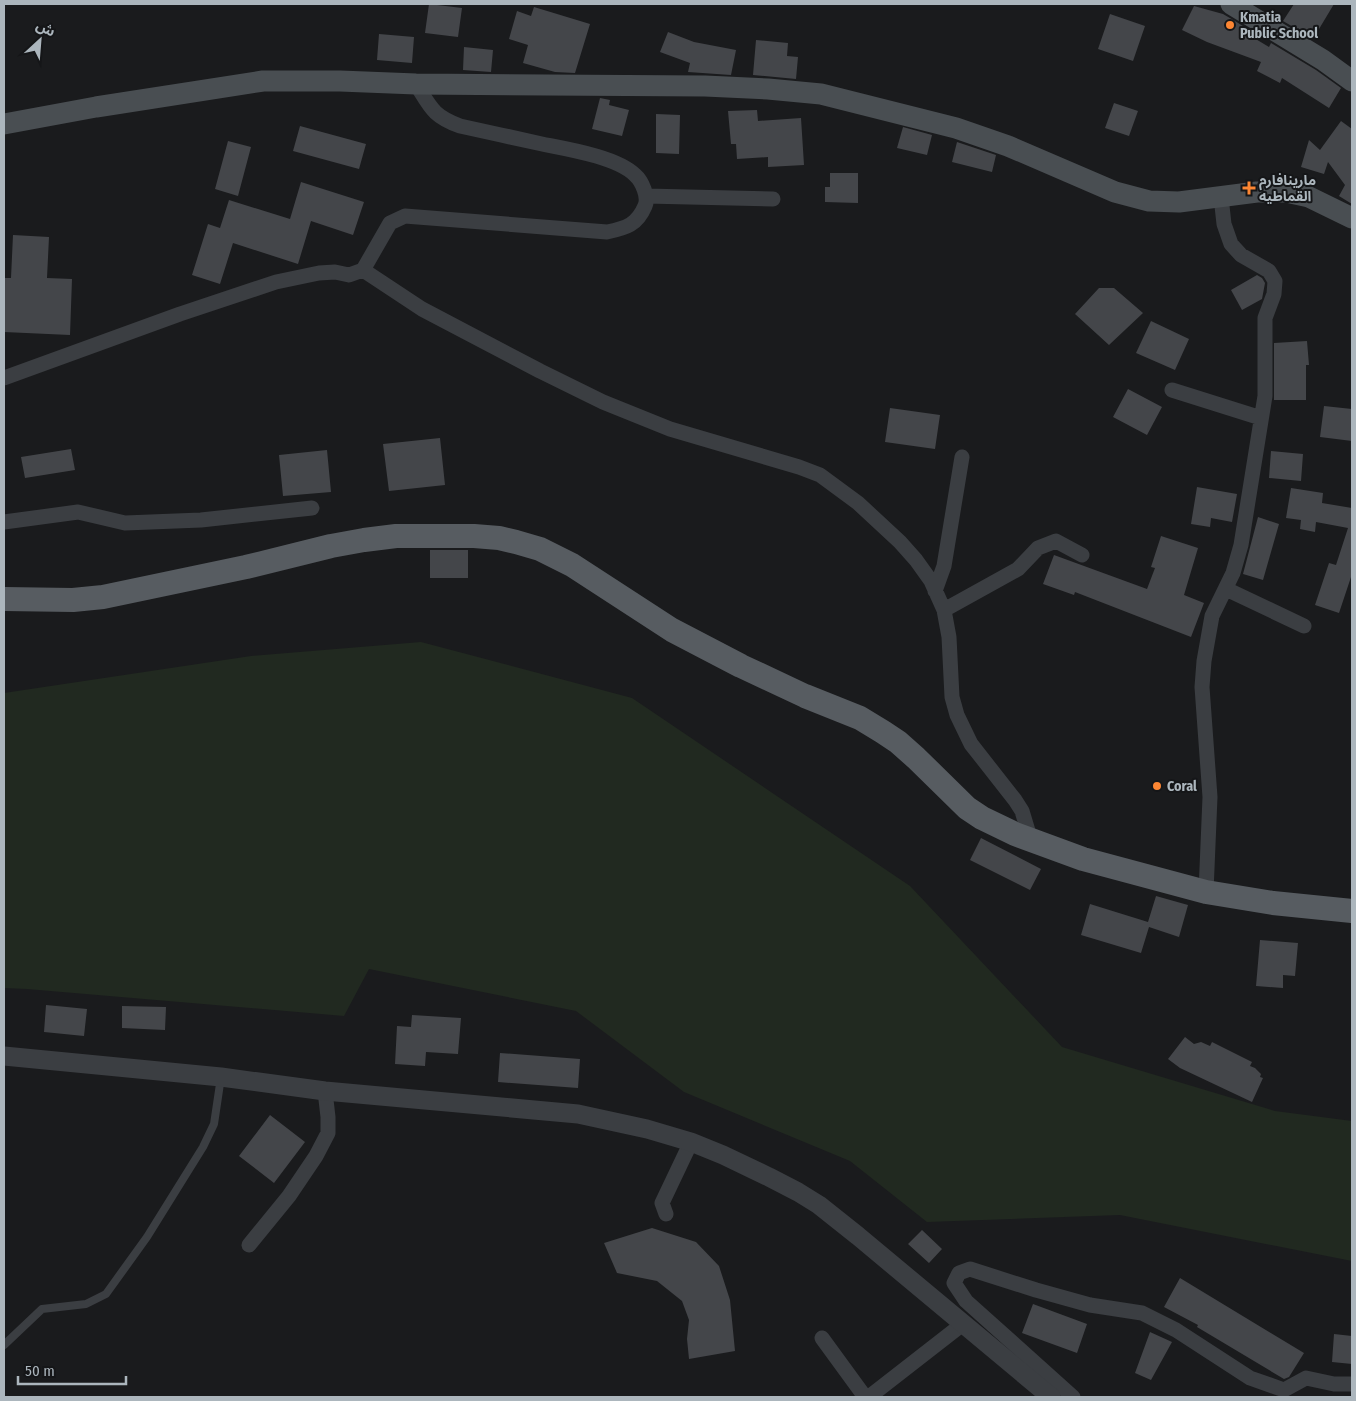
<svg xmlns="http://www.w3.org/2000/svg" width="1356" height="1401" font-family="'Fira Sans Condensed','Noto Sans Arabic',sans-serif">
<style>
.green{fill:#212920}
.building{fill:#44464a}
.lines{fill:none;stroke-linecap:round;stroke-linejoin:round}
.service{stroke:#3b3e42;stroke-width:8}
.minor{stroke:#3b3e42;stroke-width:15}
.tertiary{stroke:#3b3e42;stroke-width:19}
.secondary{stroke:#494e52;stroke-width:21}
.primary{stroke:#575c61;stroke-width:24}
.poi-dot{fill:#fc8633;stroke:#151618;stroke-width:2}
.labels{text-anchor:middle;stroke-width:4;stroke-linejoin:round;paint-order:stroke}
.poi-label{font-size:14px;font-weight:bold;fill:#acb6bd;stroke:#151618;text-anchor:start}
</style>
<rect width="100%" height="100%" fill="#1a1b1d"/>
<path class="green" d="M 421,642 L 632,698 L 910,886 L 1062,1047 L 1275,1111 L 1352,1121 L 1352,1261 L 1120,1215 L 927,1222 L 850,1161 L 684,1092 L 576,1011 L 369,969 L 344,1016 L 27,989 L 4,988 L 4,693 L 251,656 Z"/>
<path class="building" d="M 429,4 L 462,8 L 458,37 L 425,33 Z
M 1294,4 L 1334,4 L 1316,34 L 1307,35 L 1283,21 Z
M 1194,6 L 1223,14 L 1235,21 L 1246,28 L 1244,32 L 1269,47 L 1271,43 L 1316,70 L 1341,88 L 1329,108 L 1282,78 L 1280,83 L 1257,71 L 1261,62 L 1207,42 L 1182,30 Z
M 534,7 L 590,24 L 575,73 L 555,72 L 523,63 L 528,45 L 509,39 L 517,11 L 531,16 Z
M 1110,14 L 1145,26 L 1133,61 L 1098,49 Z
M 668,32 L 694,42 L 736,50 L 731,75 L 688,72 L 690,63 L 660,52 Z
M 379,34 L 414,37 L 412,63 L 377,60 Z
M 756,40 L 788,43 L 787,56 L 798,57 L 796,79 L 753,75 Z
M 464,47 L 493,50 L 491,72 L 463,70 Z
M 600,98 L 610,100 L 609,105 L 629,110 L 622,136 L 592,129 Z
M 1114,103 L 1138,111 L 1129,136 L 1105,128 Z
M 757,110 L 758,121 L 801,118 L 804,165 L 768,167 L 768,157 L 737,159 L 736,144 L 731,144 L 728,111 Z
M 656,114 L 680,115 L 679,154 L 656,153 Z
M 1341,121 L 1352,129 L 1352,204 L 1339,196 L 1345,185 L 1328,162 L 1324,174 L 1301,167 L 1309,140 L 1320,150 Z
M 300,126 L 366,144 L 359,169 L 293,151 Z
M 903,127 L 932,135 L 927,155 L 897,148 Z
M 228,141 L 251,147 L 238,196 L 215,189 Z
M 957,142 L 996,155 L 992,172 L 952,162 Z
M 830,173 L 858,173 L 858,203 L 825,202 L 825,187 L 830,187 Z
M 301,182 L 364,202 L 353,235 L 311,221 L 298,264 L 233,243 L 220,284 L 192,275 L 208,224 L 220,228 L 229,200 L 290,219 Z
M 13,235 L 49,237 L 47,278 L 72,279 L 70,335 L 4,332 L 4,278 L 11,278 Z
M 1257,275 L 1262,278 L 1265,283 L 1262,299 L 1242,310 L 1231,290 Z
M 1099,288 L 1114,288 L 1143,313 L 1109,345 L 1075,314 Z
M 1151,321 L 1189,339 L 1175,370 L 1136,353 Z
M 1307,341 L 1309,365 L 1306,365 L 1306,400 L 1274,400 L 1274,343 Z
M 1128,389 L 1162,407 L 1147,435 L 1113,417 Z
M 1324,406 L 1352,409 L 1352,441 L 1320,437 Z
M 890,408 L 940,415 L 935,449 L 885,442 Z
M 440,438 L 445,485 L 389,491 L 383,444 Z
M 71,449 L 75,470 L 25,478 L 21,457 Z
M 327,450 L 331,492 L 283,496 L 279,455 Z
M 1271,451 L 1303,454 L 1301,481 L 1269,478 Z
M 1197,487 L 1237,494 L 1232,522 L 1211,518 L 1210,527 L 1191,524 Z
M 1291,488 L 1323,493 L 1322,503 L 1352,508 L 1352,574 L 1339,613 L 1315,605 L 1329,563 L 1336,565 L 1348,528 L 1316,522 L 1315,532 L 1300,529 L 1301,520 L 1286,518 Z
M 1258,517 L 1279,524 L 1263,580 L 1243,574 Z
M 1161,536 L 1198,548 L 1184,595 L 1204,603 L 1191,637 L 1075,592 L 1074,595 L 1043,584 L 1054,555 L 1147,589 L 1155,568 L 1151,567 Z
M 430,550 L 468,550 L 468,578 L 430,578 Z
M 981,838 L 1041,869 L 1030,890 L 970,860 Z
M 1156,896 L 1188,905 L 1179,937 L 1149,927 L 1141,953 L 1081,935 L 1090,904 L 1148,922 Z
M 1260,940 L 1298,943 L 1295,976 L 1283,975 L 1283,988 L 1256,986 Z
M 46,1005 L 87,1009 L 84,1036 L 44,1032 Z
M 122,1006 L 166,1007 L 165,1030 L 122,1028 Z
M 412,1015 L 461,1018 L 458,1054 L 426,1052 L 425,1066 L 395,1064 L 397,1026 L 411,1027 Z
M 1185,1037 L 1194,1044 L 1201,1042 L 1210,1046 L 1212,1042 L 1252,1062 L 1250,1066 L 1255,1068 L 1261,1074 L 1260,1077 L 1263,1078 L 1252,1102 L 1180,1068 L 1168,1059 Z
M 500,1053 L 580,1059 L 578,1088 L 498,1082 Z
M 270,1115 L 305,1142 L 274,1183 L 239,1156 Z
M 652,1228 L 696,1242 L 719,1266 L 730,1300 L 735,1351 L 689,1359 L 687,1339 L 689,1320 L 682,1301 L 657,1281 L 617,1273 L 604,1243 Z
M 922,1230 L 942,1249 L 929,1263 L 908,1244 Z
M 1180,1278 L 1304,1353 L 1289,1377 L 1284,1379 L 1197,1327 L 1198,1325 L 1164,1307 Z
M 1033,1304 L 1087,1324 L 1077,1353 L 1022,1333 Z
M 1150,1332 L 1172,1342 L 1151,1380 L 1135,1373 Z
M 1334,1334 L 1352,1336 L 1352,1364 L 1332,1362 Z"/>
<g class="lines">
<path class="service" d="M 4,1345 L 42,1309 L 86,1304 L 106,1294 L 147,1237 L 203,1147 L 214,1124 L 221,1077"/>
<path class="minor" d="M 646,196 L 773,199
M 363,270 L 422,309 L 540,371 L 603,402 L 670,429 L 799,467 L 820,475 L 858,503 L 900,542 L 916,560 L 931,581 L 944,610 L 949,637 L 952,697 L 957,715 L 971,744 L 1015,800 L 1022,811 L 1031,841
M 4,378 L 180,314 L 276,282 L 319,273 L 335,272 L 349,275 L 363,270 L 390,223 L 405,216 L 607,232 C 626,228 637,225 645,206 C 649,197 642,181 635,175 C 617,157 567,149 542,144 C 515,138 487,132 460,126 C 433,116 431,108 416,84
M 1172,390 L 1261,418
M 4,522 L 78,512 L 125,523 L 201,520 L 312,508
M 1226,589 L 1304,626
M 935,591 L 944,566 L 962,457
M 944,610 L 1018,569 L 1038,548 L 1056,541 L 1082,555
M 1206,892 L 1210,797 L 1202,687 L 1204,661 L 1212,616 L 1233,573 L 1241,545 L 1265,396 L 1265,318 L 1274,294 L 1275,281 L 1269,271 L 1241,255 L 1231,244 L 1224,224 L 1221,197
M 666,1214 L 662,1203 L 691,1142
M 249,1245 L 289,1196 L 316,1156 L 328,1133 L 328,1117 L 325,1091
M 822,1338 L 865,1397
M 869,1397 L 964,1323
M 1073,1397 L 966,1301 L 954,1283 L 959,1273 L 970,1269 L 1036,1290 L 1090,1305 L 1142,1313 L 1176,1330 L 1250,1378 L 1284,1390 L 1306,1378 L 1334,1384 L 1352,1384"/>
<path class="tertiary" d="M 4,1056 L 221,1077 L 325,1091 L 578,1114 L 647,1129 L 691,1142 L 723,1155 L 769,1177 L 798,1192 L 819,1205 L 858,1236 L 1051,1397"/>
<path class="secondary" d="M 1231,4 L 1323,60 L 1352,81
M 4,124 L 96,107 L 263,81 L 340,81 L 416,84 L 705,86 L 768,89 L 821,94 L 956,128 L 1008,146 L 1115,192 L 1149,201 L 1179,202 L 1257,192 L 1286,192 L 1309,197 L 1352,218"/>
<path class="primary" d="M 4,599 L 73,600 L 103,597 L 246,567 L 331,546 L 364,540 L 396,536 L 474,536 L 499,538 L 516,542 L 540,549 L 572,565 L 672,630 L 741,666 L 805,696 L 860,718 L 883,732 L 898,742 L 916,758 L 967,808 L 982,818 L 1015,834 L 1083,859 L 1206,892 L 1273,903 L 1352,911"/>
</g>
<g class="poi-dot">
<circle cx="1230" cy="25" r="5"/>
<path d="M1246.5 180.5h5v5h5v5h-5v5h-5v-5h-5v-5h5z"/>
<circle cx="1157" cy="786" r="5"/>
</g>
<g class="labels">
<g class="poi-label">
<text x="1240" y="22">Kmatia<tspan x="1240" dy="16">Public School</tspan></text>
<text x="1259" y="185">مارينافارم<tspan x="1259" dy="16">القماطيه</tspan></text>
<text x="1167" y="791">Coral</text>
</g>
</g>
<rect width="1356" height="1401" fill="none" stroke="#acb6bd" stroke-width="10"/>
<g transform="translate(40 40) rotate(26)" stroke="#151618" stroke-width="4" paint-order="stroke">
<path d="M0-4L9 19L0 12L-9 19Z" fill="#acb6bd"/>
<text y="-8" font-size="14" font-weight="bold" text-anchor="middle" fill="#acb6bd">ش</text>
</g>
<path d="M18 1376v8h108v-8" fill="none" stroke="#acb6bd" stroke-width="2.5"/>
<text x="25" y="1376" font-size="15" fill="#acb6bd" stroke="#151618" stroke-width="4" paint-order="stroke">50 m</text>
</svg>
